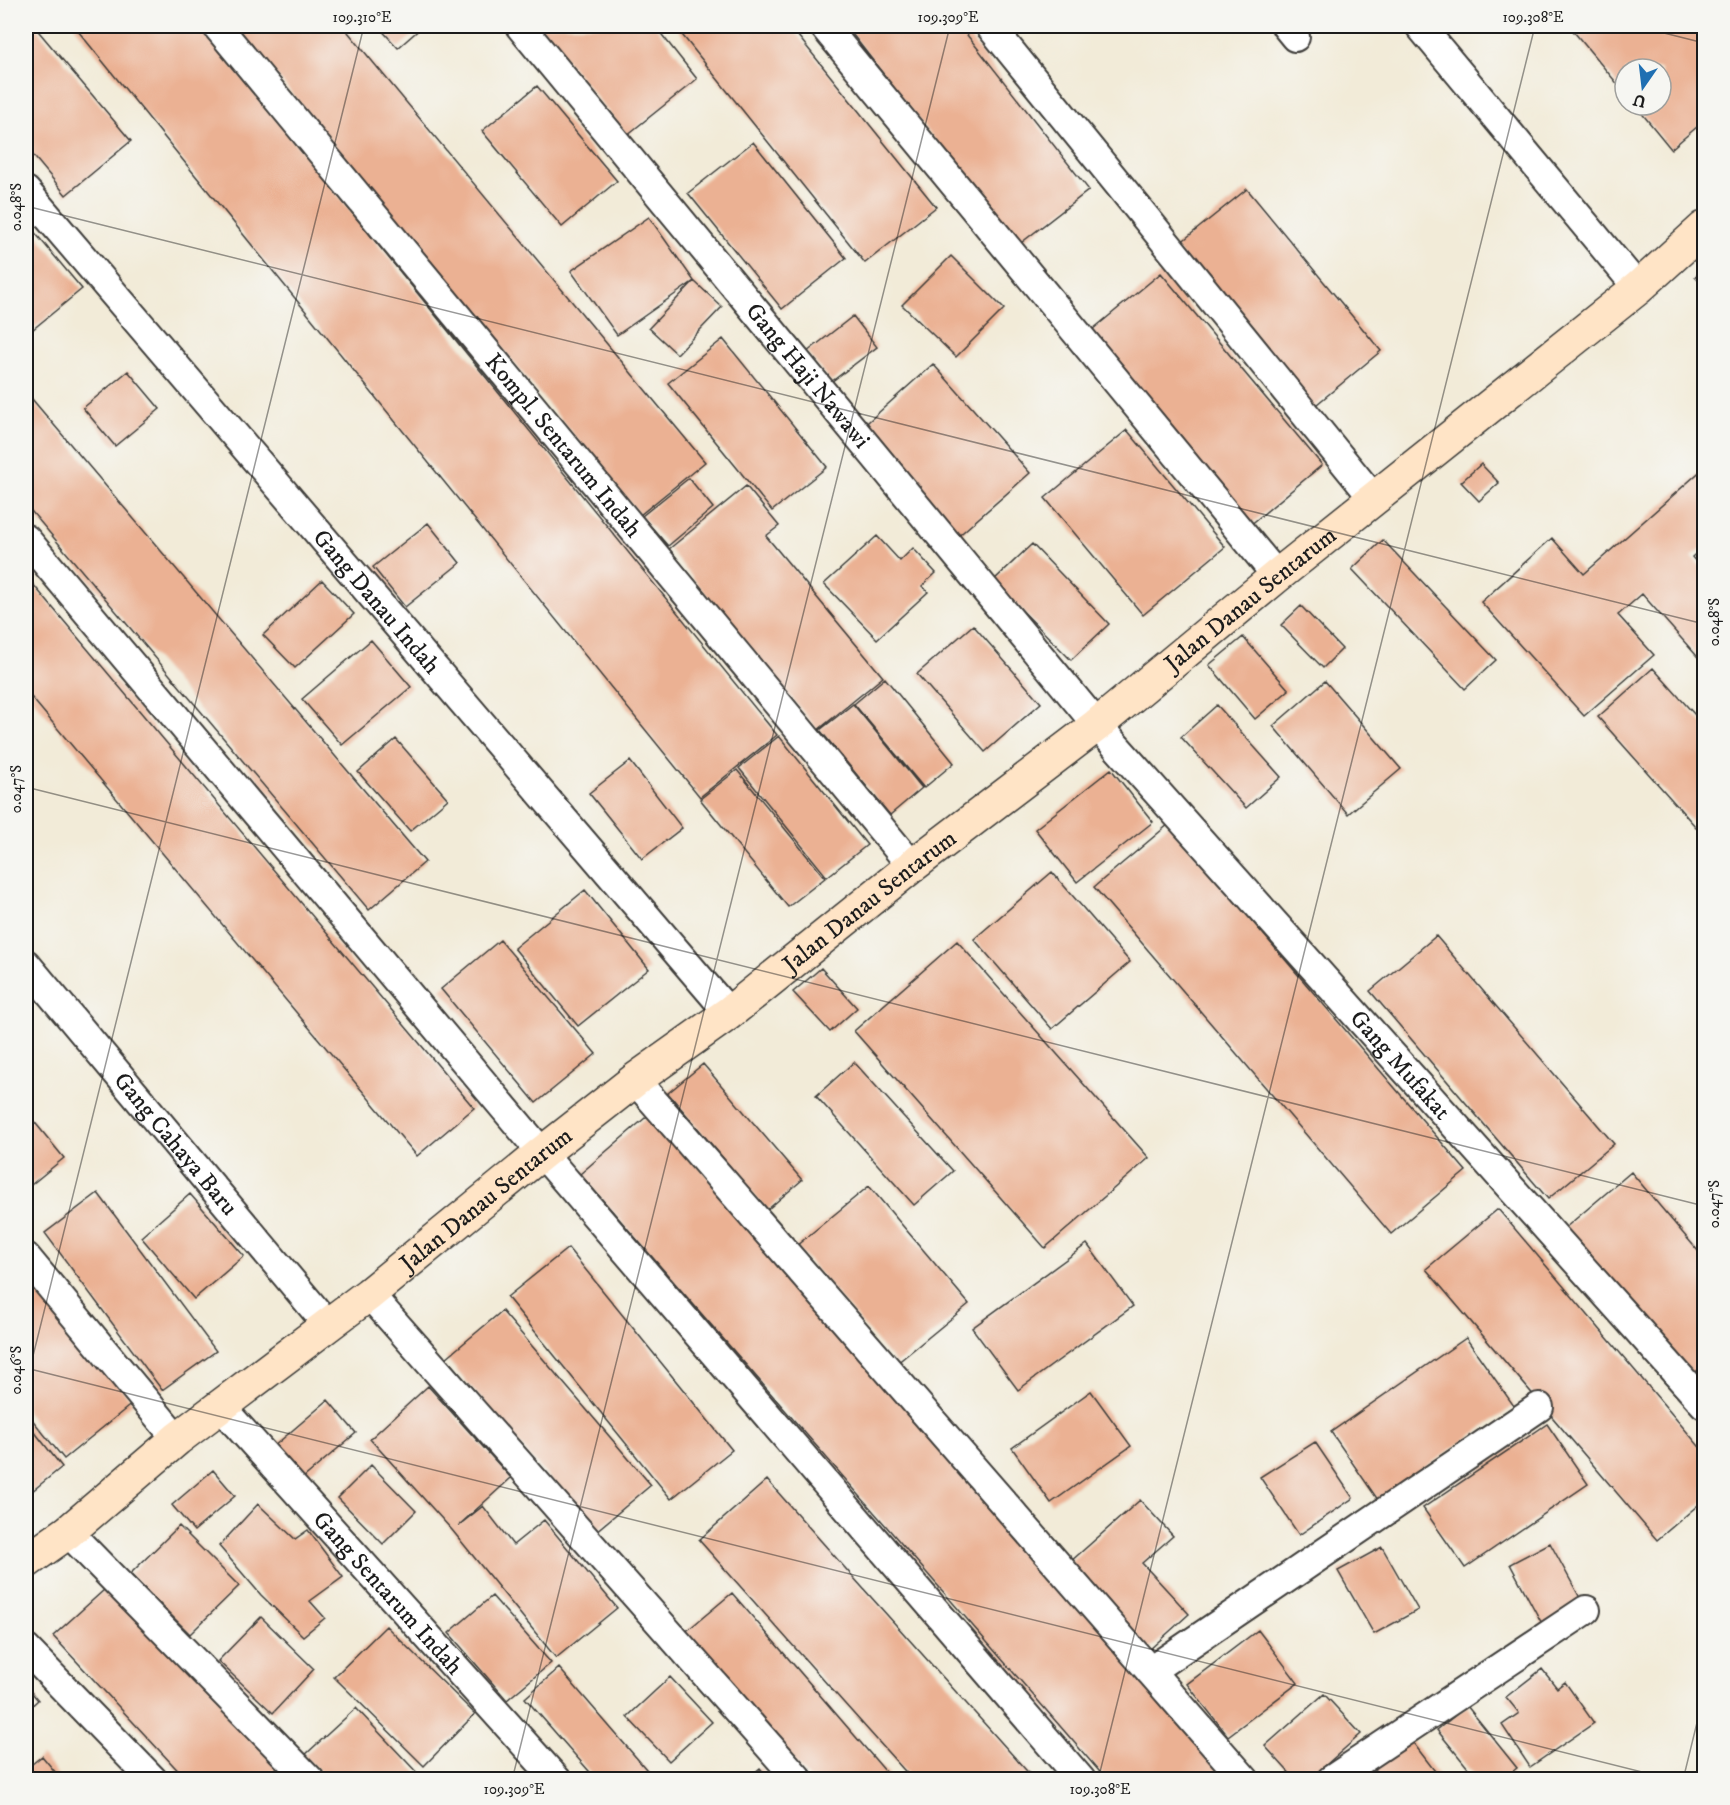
<svg xmlns="http://www.w3.org/2000/svg" width="1730" height="1805" font-family="'IM FELL DW Pica',serif">
<style>
.building{fill:#ebb193}
.lines{fill:none;stroke-linecap:round;stroke-linejoin:round}
.street-casing{stroke:#3c3b38;stroke-width:32}
.secondary-casing{stroke:#3c3b38;stroke-width:36}
.street{stroke:#fff;stroke-width:28}
.secondary{stroke:#ffe4c6;stroke-width:33}
.ticks{fill:none;stroke:#1c1c1c;stroke-width:1.5;stroke-opacity:0.45}
.labels{text-anchor:middle;stroke-width:6;stroke-linejoin:round;paint-order:stroke}
.street-label{font-size:24px;fill:#1c1c1c;stroke:#f6f6f2}
.neatline{fill:none;stroke:#1c1c1c;stroke-width:2}
.ticks-label{font-size:15px;text-anchor:middle;fill:#1c1c1c}
</style>
<rect width="100%" height="100%" fill="#f6f6f2"/>
<filter id="ink" filterUnits="userSpaceOnUse"><feTurbulence type="fractalNoise" baseFrequency=".0167" numOctaves="2"/><feDisplacementMap in="SourceGraphic" scale="12" xChannelSelector="R" yChannelSelector="G"/><feConvolveMatrix kernelMatrix="1 2 1 2 8 2 1 2 1" color-interpolation-filters="sRGB"/></filter>
<filter id="wash" filterUnits="userSpaceOnUse"><feTurbulence type="fractalNoise" baseFrequency=".008" numOctaves="4" result="noise"/><feDisplacementMap in="SourceGraphic" scale="24" xChannelSelector="R" yChannelSelector="G"/><feGaussianBlur stdDeviation="1.35" result="paint"/><feColorMatrix in="noise" values="0 0 0 0 0 0 0 0 0 0 0 0 0 0 0 0 0 1.4 0 .05"/><feComposite in="paint" operator="in"/></filter>
<g filter="url(#wash)">
<rect width="100%" height="100%" fill="#f2ebd8"/>
<g id="blocks">
<path class="building" d="M 26,26 L 34,26 L 131,141 L 66,195 L 26,147 Z
M 74,26 L 200,26 L 777,735 L 700,797 Z
M 236,26 L 343,26 L 705,462 L 640,515 Z
M 378,26 L 423,26 L 398,48 Z
M 539,26 L 655,26 L 697,79 L 627,135 Z
M 675,26 L 790,26 L 936,207 L 865,263 Z
M 846,26 L 960,26 L 1089,190 L 1017,246 Z
M 1569,26 L 1701,26 L 1704,30 L 1704,121 L 1671,149 L 1635,105 L 1661,105 L 1661,69 L 1625,69 L 1625,93 Z
M 537,86 L 617,181 L 562,227 L 482,131 Z
M 753,142 L 846,258 L 782,309 L 688,193 Z
M 1247,189 L 1381,351 L 1311,409 L 1175,247 Z
M 649,217 L 694,281 L 722,307 L 677,354 L 649,328 L 694,281 L 617,335 L 571,271 Z
M 26,222 L 82,289 L 26,335 Z
M 951,256 L 1004,309 L 956,357 L 902,305 Z
M 1704,268 L 1704,286 L 1695,277 Z
M 1161,273 L 1322,465 L 1249,526 L 1087,334 Z
M 853,316 L 877,347 L 831,382 L 807,352 Z
M 723,339 L 827,467 L 772,511 L 668,383 Z
M 933,364 L 1030,473 L 955,539 L 859,430 Z
M 128,371 L 160,409 L 115,446 L 83,408 Z
M 26,392 L 425,862 L 369,910 L 26,505 Z
M 1127,430 L 1225,547 L 1143,615 L 1045,498 Z
M 1481,464 L 1499,483 L 1479,501 L 1461,482 Z
M 1704,468 L 1704,546 L 1692,557 L 1704,571 L 1704,664 L 1642,594 L 1618,615 L 1654,655 L 1584,716 L 1481,602 L 1552,538 L 1584,574 Z
M 689,478 L 713,508 L 668,546 L 642,516 Z
M 746,486 L 779,526 L 766,536 L 883,677 L 818,730 L 669,549 Z
M 428,523 L 460,563 L 405,607 L 373,567 Z
M 877,536 L 900,561 L 913,548 L 936,573 L 922,586 L 928,592 L 877,639 L 824,584 Z
M 1383,540 L 1496,660 L 1465,689 L 1352,569 Z
M 1032,544 L 1109,624 L 1071,660 L 993,581 Z
M 26,576 L 474,1108 L 417,1156 L 26,691 Z
M 322,580 L 354,614 L 295,668 L 263,635 Z
M 1301,606 L 1342,649 L 1323,668 L 1281,625 Z
M 973,625 L 1041,703 L 985,752 L 917,674 Z
M 1243,637 L 1289,690 L 1255,719 L 1209,665 Z
M 371,640 L 411,687 L 342,745 L 302,699 Z
M 1653,668 L 1704,725 L 1704,836 L 1598,717 Z
M 885,678 L 954,763 L 924,788 L 854,704 Z
M 1325,681 L 1401,769 L 1348,814 L 1273,726 Z
M 853,704 L 922,788 L 890,815 L 820,730 Z
M 1217,705 L 1281,777 L 1246,808 L 1181,737 Z
M 779,736 L 867,845 L 827,877 L 739,768 Z
M 396,739 L 448,799 L 410,831 L 358,772 Z
M 630,761 L 682,828 L 642,859 L 589,793 Z
M 1111,769 L 1153,822 L 1077,882 L 1035,829 Z
M 737,770 L 825,878 L 788,907 L 700,799 Z
M 1169,824 L 1466,1171 L 1391,1234 L 1094,887 Z
M 1052,872 L 1130,962 L 1052,1029 L 974,939 Z
M 585,890 L 649,969 L 578,1026 L 514,948 Z
M 1436,936 L 1614,1144 L 1548,1199 L 1370,991 Z
M 500,940 L 596,1054 L 536,1103 L 441,989 Z
M 957,941 L 1149,1158 L 1045,1248 L 854,1031 Z
M 821,968 L 857,1008 L 830,1032 L 793,992 Z
M 854,1062 L 953,1171 L 914,1205 L 816,1096 Z
M 703,1064 L 802,1180 L 767,1210 L 668,1093 Z
M 652,1112 L 1232,1779 L 1106,1779 L 580,1174 Z
M 32,1119 L 64,1158 L 26,1189 L 26,1125 Z
M 1631,1172 L 1704,1258 L 1704,1365 L 1692,1375 L 1565,1228 Z
M 869,1186 L 969,1304 L 896,1364 L 796,1246 Z
M 98,1193 L 216,1351 L 162,1390 L 45,1233 Z
M 190,1194 L 244,1256 L 194,1299 L 141,1237 Z
M 1498,1209 L 1704,1452 L 1704,1500 L 1657,1540 L 1426,1269 Z
M 1087,1244 L 1133,1306 L 1018,1390 L 972,1328 Z
M 568,1248 L 732,1450 L 671,1499 L 507,1297 Z
M 26,1271 L 133,1403 L 64,1459 L 26,1412 Z
M 502,1311 L 651,1485 L 595,1532 L 446,1358 Z
M 1466,1338 L 1514,1406 L 1378,1500 L 1331,1432 Z
M 428,1386 L 511,1478 L 458,1526 L 483,1506 L 513,1545 L 544,1520 L 617,1608 L 556,1658 L 452,1530 L 370,1439 Z
M 1091,1391 L 1131,1446 L 1051,1503 L 1012,1448 Z
M 328,1400 L 356,1433 L 302,1479 L 273,1447 Z
M 26,1421 L 62,1467 L 26,1496 Z
M 1547,1424 L 1588,1484 L 1465,1568 L 1423,1508 Z
M 1315,1442 L 1353,1498 L 1299,1535 L 1260,1477 Z
M 371,1465 L 416,1511 L 383,1544 L 338,1498 Z
M 213,1470 L 235,1496 L 194,1531 L 172,1505 Z
M 767,1480 L 853,1577 L 1034,1779 L 912,1779 L 844,1703 L 699,1540 Z
M 1140,1500 L 1173,1536 L 1142,1563 L 1189,1614 L 1149,1650 L 1070,1562 Z
M 258,1504 L 295,1539 L 308,1530 L 343,1577 L 310,1601 L 325,1618 L 303,1636 L 261,1595 L 219,1546 Z
M 179,1526 L 239,1586 L 190,1634 L 130,1574 Z
M 1550,1543 L 1586,1609 L 1546,1631 L 1510,1564 Z
M 1382,1547 L 1418,1610 L 1374,1634 L 1338,1571 Z
M 114,1581 L 299,1779 L 186,1779 L 53,1636 Z
M 732,1593 L 892,1779 L 809,1779 L 683,1634 Z
M 492,1596 L 551,1663 L 507,1700 L 449,1633 Z
M 261,1617 L 314,1669 L 273,1713 L 218,1661 Z
M 386,1626 L 475,1714 L 424,1766 L 334,1677 Z
M 1258,1630 L 1298,1683 L 1228,1736 L 1187,1684 Z
M 559,1668 L 652,1776 L 648,1779 L 596,1779 L 525,1698 Z
M 1542,1669 L 1557,1688 L 1565,1682 L 1594,1723 L 1530,1767 L 1502,1725 L 1519,1713 L 1506,1697 Z
M 670,1677 L 712,1722 L 669,1761 L 627,1717 Z
M 26,1686 L 38,1700 L 26,1711 Z
M 1324,1694 L 1361,1734 L 1310,1779 L 1295,1779 L 1265,1746 Z
M 1467,1706 L 1517,1768 L 1503,1779 L 1477,1779 L 1437,1730 Z
M 356,1708 L 423,1779 L 327,1779 L 304,1756 Z
M 1411,1740 L 1441,1779 L 1356,1779 Z
M 42,1756 L 61,1779 L 26,1779 L 26,1769 Z
M 760,1768 L 769,1779 L 747,1779 Z"/>
</g>
</g>
<g filter="url(#ink)">
<use href="#blocks" fill-opacity="0" stroke="#3c3b38" stroke-width="1.5"/>
<g class="lines">
<defs>
<g id="street">
<path id="s1" d="M 217,26 L 912,866"/>
<path id="s2" d="M 520,26 L 1097,725 L 1704,1404"/>
<path d="M 824,26 L 1277,576"/>
<path d="M 990,26 L 1374,499"/>
<path d="M 1286,26 L 1295,37"/>
<path d="M 1420,26 L 1638,288"/>
<path id="s3" d="M 26,191 L 729,1013"/>
<path d="M 26,539 L 542,1153 L 1081,1780"/>
<path id="s4" d="M 26,964 L 327,1324"/>
<path d="M 635,1080 L 1245,1780"/>
<path d="M 26,1257 L 177,1439"/>
<path d="M 369,1294 L 799,1780"/>
<path id="s5" d="M 221,1407 L 557,1780"/>
<path d="M 68,1532 L 310,1780"/>
<path d="M 26,1649 L 153,1780"/>
<path d="M 1150,1671 L 1539,1407"/>
<path d="M 1331,1780 L 1586,1610"/>
</g>
<g id="secondary">
<path id="s6" d="M 26,1562 L 68,1532 L 177,1439 L 369,1294 L 542,1153 L 635,1080 L 729,1013 L 912,866 L 1097,725 L 1277,576 L 1638,288 L 1704,228"/>
</g>
</defs>
<use href="#street" class="street-casing"/>
<use href="#secondary" class="secondary-casing"/>
<use href="#street" class="street"/>
<use href="#secondary" class="secondary"/>
</g>
</g>
<path class="ticks" d="M 1636,26 L 1704,43M 26,206 L 1704,624M 26,787 L 1704,1206M 26,1368 L 1674,1780M 26,1384 L 364,26M 512,1780 L 950,26M 1098,1780 L 1535,26M 1683,1780 L 1704,1694"/>
<g class="labels">
<g class="street-label">
<text dy="8" stroke="none"><textPath href="#s2" startOffset="453">Gang Haji Nawawi</textPath></text>
<text dy="8" stroke="none"><textPath href="#s1" startOffset="544">Kompl. Sentarum Indah</textPath></text>
<text dy="8" stroke="none"><textPath href="#s6" startOffset="1558">Jalan Danau Sentarum</textPath></text>
<text dy="8" stroke="none"><textPath href="#s3" startOffset="540">Gang Danau Indah</textPath></text>
<text dy="8" stroke="none"><textPath href="#s6" startOffset="1072">Jalan Danau Sentarum</textPath></text>
<text dy="8" stroke="none"><textPath href="#s2" startOffset="1362">Gang Mufakat</textPath></text>
<text dy="8" stroke="none"><textPath href="#s4" startOffset="234">Gang Cahaya Baru</textPath></text>
<text dy="8" stroke="none"><textPath href="#s6" startOffset="586">Jalan Danau Sentarum</textPath></text>
<text dy="8" stroke="none"><textPath href="#s5" startOffset="250">Gang Sentarum Indah</textPath></text>
</g>
</g>
<rect width="1730" height="1805" fill="none" stroke="#f6f6f2" stroke-width="66"/>
<g transform="translate(1643 87) rotate(194)"><circle r="28" fill="#f6f6f2" stroke="#9f9f9c" stroke-width="1.5"/>
<path d="M0-4.5L10 22L0 15L-10 22Z" fill="#1f6fb2"/>
<text y="-9" font-size="16" font-weight="bold" text-anchor="middle" fill="#1c1c1c">U</text>
</g>
<rect x="33" y="33" width="1664" height="1739" class="neatline"/>
<g class="ticks-label">
<text x="362" y="22">109.310°E</text>
<text x="948" y="22">109.309°E</text>
<text x="1533" y="22">109.308°E</text>
<text transform="translate(16 207) rotate(-90)" y="5">0.048°S</text>
<text transform="translate(1714 622) rotate(-90)" y="5">0.048°S</text>
<text transform="translate(16 789) rotate(-90)" y="5">0.047°S</text>
<text transform="translate(1714 1204) rotate(-90)" y="5">0.047°S</text>
<text transform="translate(16 1370) rotate(-90)" y="5">0.046°S</text>
<text x="514" y="1794">109.309°E</text>
<text x="1100" y="1794">109.308°E</text>
</g>
</svg>
